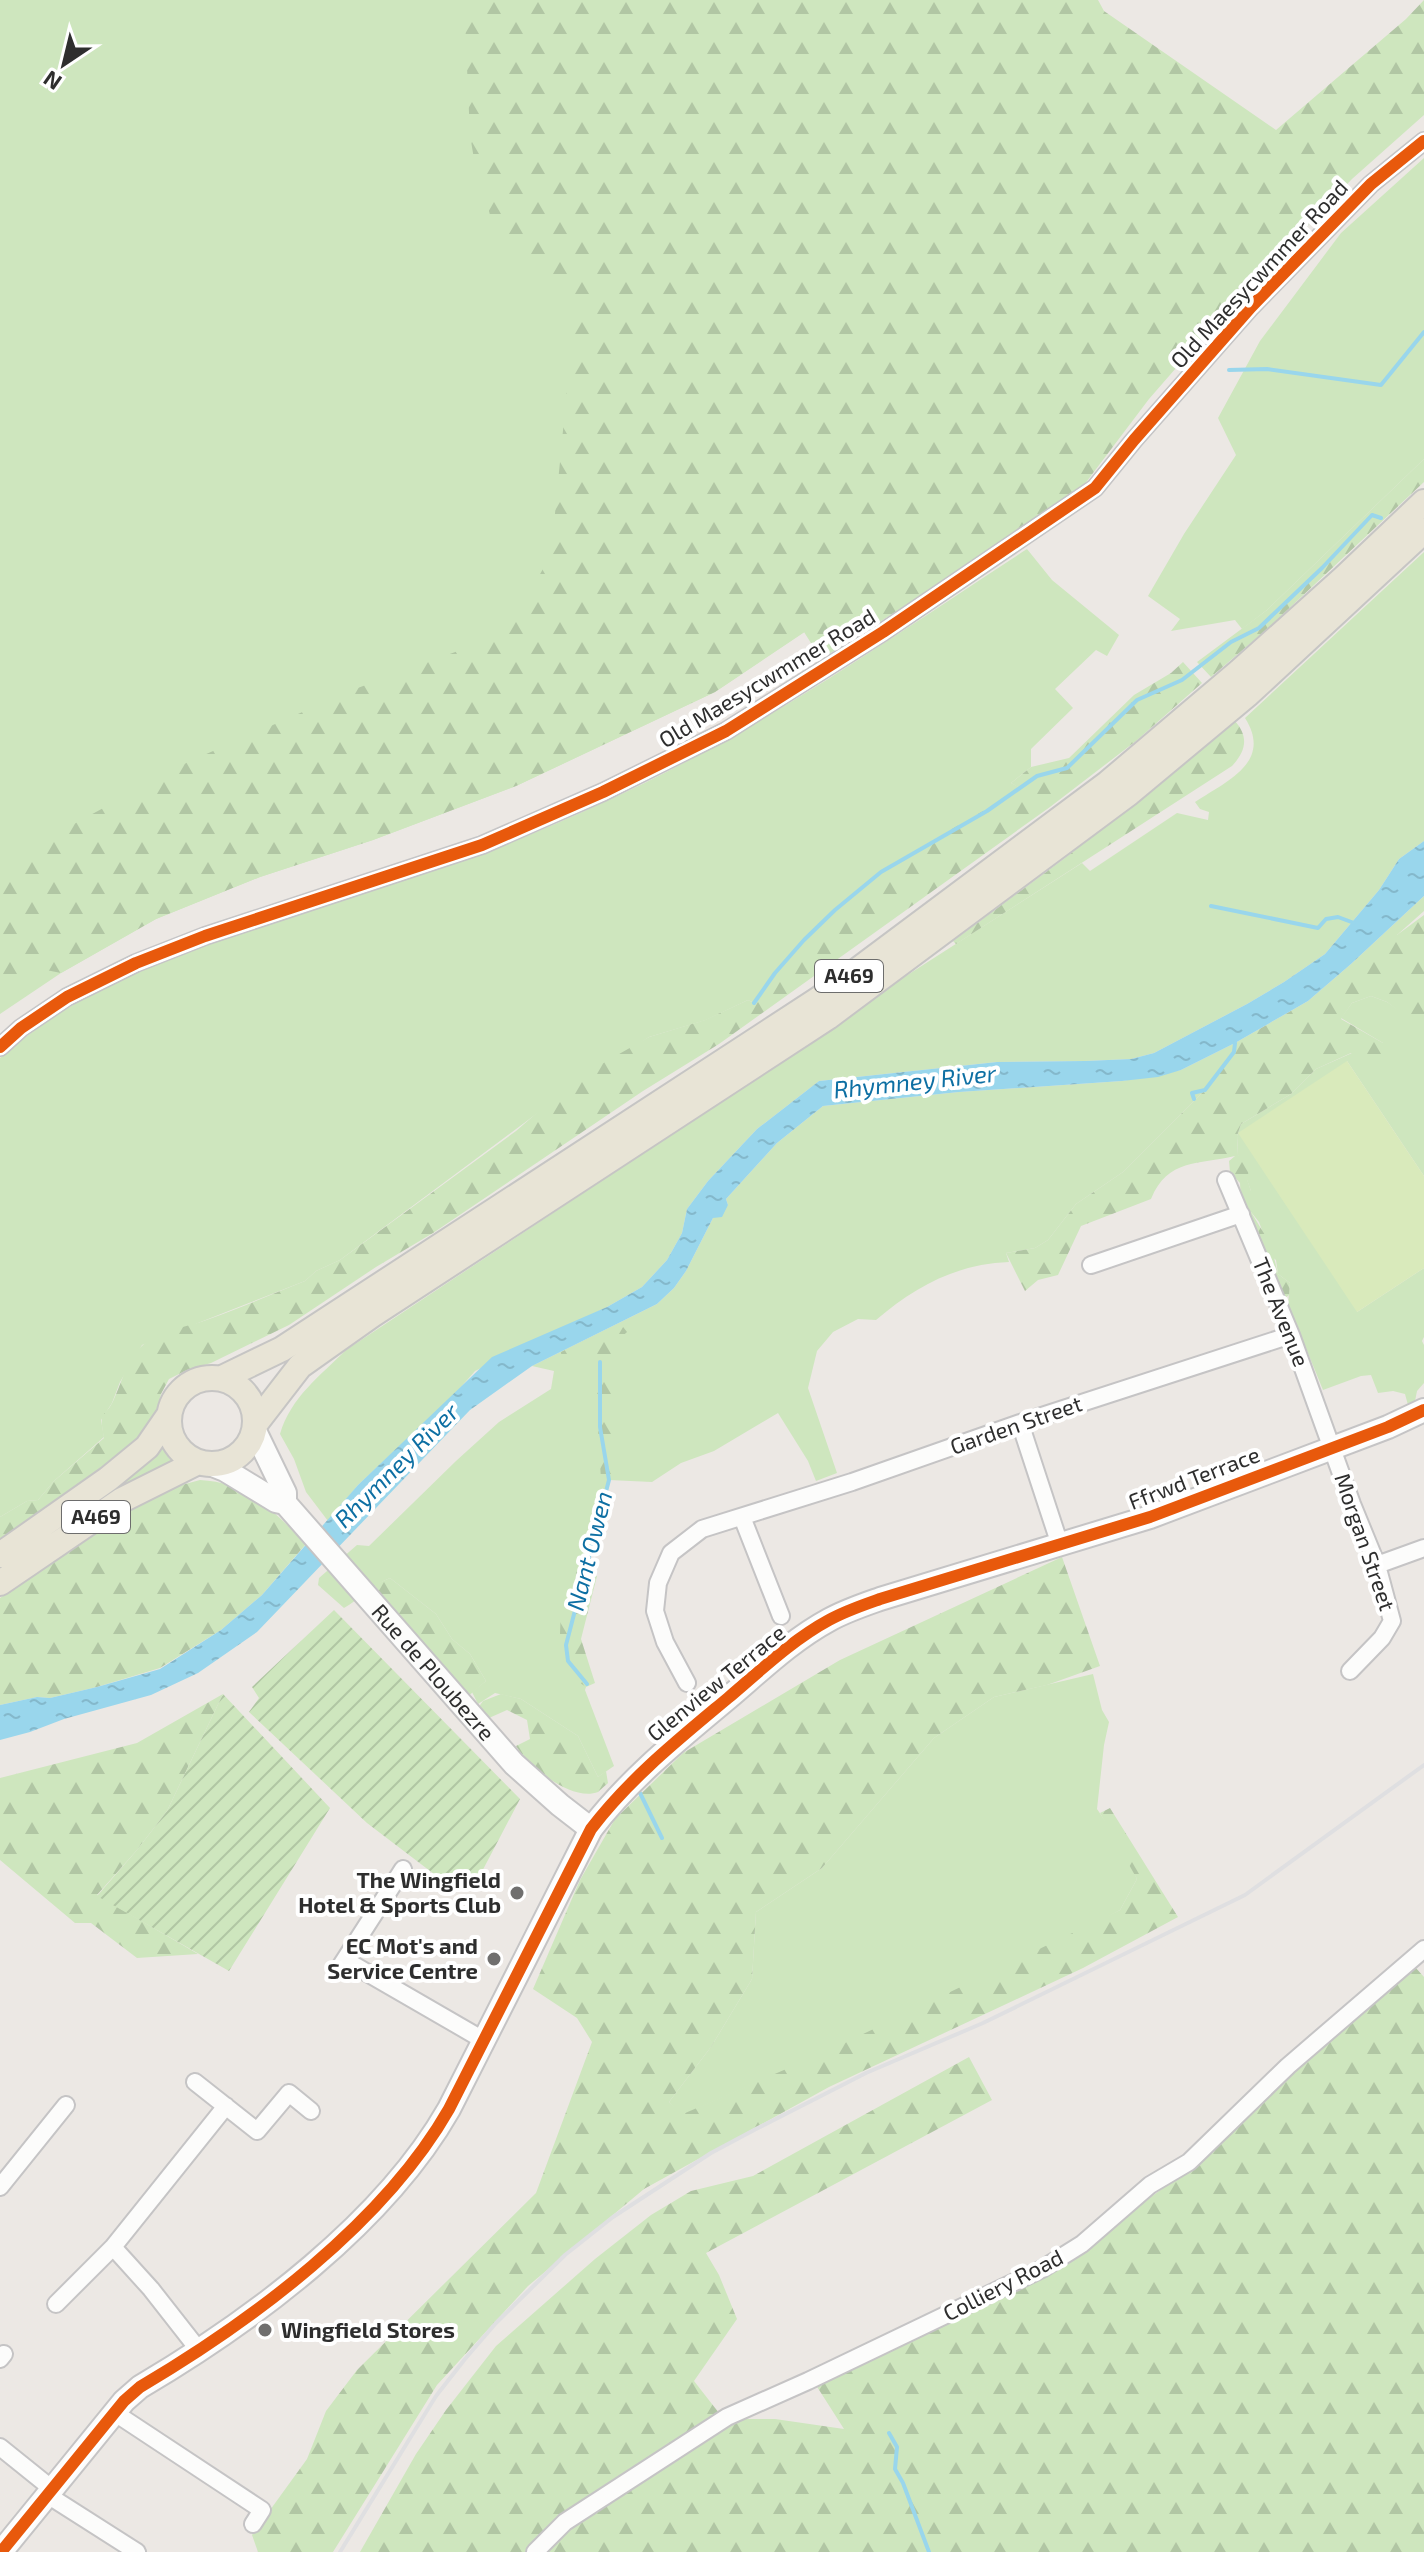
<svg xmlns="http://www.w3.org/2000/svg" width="1424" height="2552" font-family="'Exo 2',sans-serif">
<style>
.grass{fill:#cee6be}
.forest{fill:url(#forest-firs)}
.garden{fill:url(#garden-furrows)}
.pitch{fill:#d9eabb}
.water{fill:url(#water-ripples)}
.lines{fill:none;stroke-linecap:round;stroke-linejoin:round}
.stream{stroke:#99d6ec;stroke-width:4}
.street-casing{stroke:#c5c4c5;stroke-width:20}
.secondary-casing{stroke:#c5c4c5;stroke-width:26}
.primary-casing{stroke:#c6c5c4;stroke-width:28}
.street{stroke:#fcfcfb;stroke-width:16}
.secondary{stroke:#fcfcfb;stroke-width:22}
.primary{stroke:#e8e4d6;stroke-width:24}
.rail{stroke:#dfdfe1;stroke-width:4}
.cycleway-casing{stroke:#fff;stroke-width:17}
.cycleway{stroke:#e8590c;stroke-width:12}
.poi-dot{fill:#706f6e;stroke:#fff;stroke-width:3}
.labels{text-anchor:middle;stroke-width:8;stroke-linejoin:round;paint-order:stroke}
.shield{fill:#fff;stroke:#6d6d6d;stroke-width:2}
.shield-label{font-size:20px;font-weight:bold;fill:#2e2e2e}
.street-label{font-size:22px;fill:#2e2e2e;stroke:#fff}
.poi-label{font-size:22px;font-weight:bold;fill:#2e2e2e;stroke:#fff;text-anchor:end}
.water-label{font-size:24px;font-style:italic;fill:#0d6fa3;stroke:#fff}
</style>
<defs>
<pattern id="forest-firs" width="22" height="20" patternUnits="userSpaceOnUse" patternTransform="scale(2)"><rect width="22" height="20" fill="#cee6be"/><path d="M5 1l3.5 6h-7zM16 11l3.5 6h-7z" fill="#b1c6a4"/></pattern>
<pattern id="garden-furrows" width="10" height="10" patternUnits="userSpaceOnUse" patternTransform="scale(2)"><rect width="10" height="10" fill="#cee6be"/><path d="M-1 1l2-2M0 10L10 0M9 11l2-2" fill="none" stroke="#b1c6a4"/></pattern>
<pattern id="water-ripples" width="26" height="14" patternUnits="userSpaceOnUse" patternTransform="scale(2)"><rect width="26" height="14" fill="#99d6ec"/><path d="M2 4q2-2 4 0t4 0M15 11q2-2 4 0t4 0" fill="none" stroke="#84b8cb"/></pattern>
</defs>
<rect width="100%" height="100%" fill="#ece8e4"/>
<path class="grass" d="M 0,0 L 990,0 L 839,609 L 715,692 L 516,786 L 373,840 L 260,877 L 156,919 L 61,973 L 0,1014 Z
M 1424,158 L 1424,459 L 1267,610 L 1242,629 L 1235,620 L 1171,631 L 1180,619 L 1148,596 L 1184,534 L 1236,455 L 1218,418 L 1260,341 L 1341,233 Z
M 1027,549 L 1052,580 L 1119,635 L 1107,656 L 1096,650 L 1055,689 L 1073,708 L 1031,749 L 1031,767 L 1011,783 L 1021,788 C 976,818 927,841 883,871 C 833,906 789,953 754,1003 L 748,1000 L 706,1020 L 649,1037 L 547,1106 L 340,1260 L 316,1271 L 305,1281 L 142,1345 L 120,1382 L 112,1403 L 101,1420 L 104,1437 L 54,1481 L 38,1500 L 27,1501 L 0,1517 L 0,1058 C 129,945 315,909 474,856 C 517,841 561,822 602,803 C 753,735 889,639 1027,549 Z
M 1424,552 L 1424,841 L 1399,859 L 1379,890 L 1325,954 L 1284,982 L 1247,1004 L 1154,1053 L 1131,1059 L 1085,1061 L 997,1062 L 819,1081 L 757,1129 L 708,1181 L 687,1209 L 682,1233 L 667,1260 L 642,1287 L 607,1307 L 475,1371 L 454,1395 L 358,1485 L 328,1521 L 306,1492 L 294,1459 L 280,1434 C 291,1397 320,1376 346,1350 L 651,1148 L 853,1010 L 1082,863 L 1090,871 L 1177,813 L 1208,820 L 1209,812 L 1200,809 L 1195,802 C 1227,781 1273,762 1245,718 Z
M 1371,996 L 1387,1002 L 1424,1028 L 1424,1176 L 1347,1061 L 1357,1312 L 1424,1268 L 1424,1337 L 1422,1341 L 1424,1345 L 1424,1383 L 1417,1391 L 1415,1401 L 1408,1405 L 1405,1394 L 1393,1391 L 1378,1393 L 1371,1375 L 1361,1376 L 1323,1390 L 1288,1304 L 1290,1283 L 1278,1274 L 1276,1260 L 1272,1257 L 1259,1222 L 1251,1212 L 1251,1191 L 1238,1155 L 1237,1136 L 1241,1124 L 1291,1094 L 1316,1069 L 1352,1053 L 1383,1043 L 1341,1018 L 1352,1003 Z
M 1235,1043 L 1234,1052 L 1205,1090 L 1123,1172 L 1076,1204 L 1048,1240 L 1035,1248 L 1006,1253 L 1009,1262 C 957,1264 916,1286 876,1320 L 858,1319 L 833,1332 L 817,1351 L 808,1388 L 837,1473 L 816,1481 L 808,1461 L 778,1413 L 714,1451 L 681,1463 L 652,1482 L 609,1480 L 566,1645 L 587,1684 L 585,1690 L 614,1766 L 598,1777 L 578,1736 L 521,1699 L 495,1693 L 478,1704 L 472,1692 L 486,1681 L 470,1654 L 452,1639 L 436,1614 L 390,1578 C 372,1585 361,1598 344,1608 L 318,1585 L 319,1578 L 357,1545 L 369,1546 L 456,1461 L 499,1422 L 551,1389 L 554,1371 L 532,1366 L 657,1304 L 674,1288 L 686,1271 L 713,1218 L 728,1205 L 726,1199 L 777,1143 L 823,1106 L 959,1092 L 1122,1081 L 1181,1070 Z
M 161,1446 L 169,1458 L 176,1464 L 14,1564 L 10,1558 Z
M 1093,1674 L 1102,1710 L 1109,1722 L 1104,1745 L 1097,1809 L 1118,1840 L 1137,1879 L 1120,1910 L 985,1984 L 682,2115 L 669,2102 L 711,2047 L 752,1979 L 756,1912 L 822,1868 L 934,1738 L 994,1697 Z"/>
<path class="forest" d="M 464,0 L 1098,0 L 1104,11 L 1276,130 L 1406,19 L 1424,0 L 1424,115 L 1352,179 L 1203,337 L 1149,399 L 1084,485 L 987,554 L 821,659 L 804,632 L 715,692 L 516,786 L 373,840 L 260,877 L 156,919 L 61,973 L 41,969 L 0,991 L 0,871 L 61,831 L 188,762 L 355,689 L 485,641 L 524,602 L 551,555 L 572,337 L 566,306 L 544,273 L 494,230 L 482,185 L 483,172 L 474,159 L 470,135 Z
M 1424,459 L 1424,482 L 1266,630 L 1211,677 L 1197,662 L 1267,610 Z
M 1183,662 L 1202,683 L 1136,741 L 1050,807 L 719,1044 L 643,1091 L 433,1233 L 376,1267 L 289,1325 L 211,1363 L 187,1370 L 169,1379 L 161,1394 L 153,1427 L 131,1450 L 0,1540 L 0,1517 L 27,1501 L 38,1500 L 54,1481 L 104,1438 C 98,1407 105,1420 114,1399 C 122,1382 128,1357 143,1345 C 162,1329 190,1327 212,1318 C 243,1307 274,1293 305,1281 L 316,1271 L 340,1260 L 516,1131 L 577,1078 L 649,1037 L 705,1020 L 748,1000 L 754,1003 C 789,953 833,906 883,871 C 927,841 975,818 1020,788 L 1011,783 L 1031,767 L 1069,758 L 1134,695 L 1171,673 Z
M 1235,721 C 1249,737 1246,751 1232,766 L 956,944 L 953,941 L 1065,858 Z
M 1424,896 L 1424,911 L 1397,935 L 1424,915 L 1424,1031 L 1387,1002 L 1371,996 L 1352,1003 L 1341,1019 L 1383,1043 L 1390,1059 L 1378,1066 L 1363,1063 L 1351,1053 L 1316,1069 L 1291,1094 L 1241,1124 L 1237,1136 L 1238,1155 L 1250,1166 L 1247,1179 L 1251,1191 L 1251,1212 L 1271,1245 L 1278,1274 L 1290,1283 L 1289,1295 L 1282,1301 L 1266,1272 L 1270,1257 L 1257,1251 L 1256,1238 L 1259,1232 L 1248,1227 C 1250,1215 1251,1209 1241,1201 L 1240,1183 L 1230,1172 L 1229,1161 L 1235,1156 C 1198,1165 1168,1158 1151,1199 L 1081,1226 L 1058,1275 L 1038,1280 L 1025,1291 L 1006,1253 L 1035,1248 L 1048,1240 L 1076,1204 L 1123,1172 L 1205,1090 L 1234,1052 L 1235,1043 L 1308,1001 L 1351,964 Z
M 620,1323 L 627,1332 L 613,1345 C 615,1364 618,1385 617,1404 C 615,1435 609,1437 623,1468 L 616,1480 L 601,1480 L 594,1360 L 562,1365 L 561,1352 Z
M 200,1480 C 247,1482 275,1512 306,1544 L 262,1595 L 221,1630 L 160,1668 L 97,1687 L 50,1698 L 37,1697 L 0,1705 L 0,1598 L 81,1540 L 152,1493 Z
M 1062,1557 L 1100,1666 L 1047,1685 L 994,1697 L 934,1738 L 822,1868 L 756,1912 L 752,1979 L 711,2047 L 669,2102 L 683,2114 L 830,2050 L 1120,1910 L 1137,1879 L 1100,1813 L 1110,1808 L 1178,1917 L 1083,1968 L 829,2087 L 644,2189 L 528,2286 L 437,2385 L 333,2552 L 258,2552 L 252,2535 L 307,2459 L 326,2411 L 357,2370 L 536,2193 L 592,2042 L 577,2018 L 533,1989 L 580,1880 L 615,1819 L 683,1753 L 840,1660 Z
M 577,1571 L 597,1576 L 581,1639 L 595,1683 L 586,1687 L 573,1678 L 559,1657 L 561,1609 Z
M 390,1578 L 436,1614 L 452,1639 L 470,1654 L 486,1681 L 466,1698 L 374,1585 Z
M 223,1694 L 167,1811 L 137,1850 L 97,1895 L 198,1954 L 137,1958 L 91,1923 L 75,1923 L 0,1860 L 0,1778 L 137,1743 Z
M 501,1694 L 521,1699 L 578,1736 L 598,1777 L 606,1771 L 608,1783 C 607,1784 599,1791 598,1792 C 572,1802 529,1767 516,1746 L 530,1739 L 527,1720 L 507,1710 L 489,1718 L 478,1708 L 483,1701 Z
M 1415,1967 L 1424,1977 L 1424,2552 L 544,2552 L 568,2527 L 737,2419 L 775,2419 L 844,2429 L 814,2382 L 905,2344 L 1067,2265 L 1136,2208 L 1208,2155 L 1360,2010 Z
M 969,2057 L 992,2100 L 706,2253 L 719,2275 L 737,2319 L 694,2381 L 719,2413 L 560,2521 L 526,2552 L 360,2552 L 416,2454 L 446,2410 L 496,2346 L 595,2259 L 651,2215 L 691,2191 L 753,2176 Z"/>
<path class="garden" d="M 334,1610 L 520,1799 L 477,1881 L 455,1890 L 367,1823 L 249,1712 L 259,1698 L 252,1687 Z
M 223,1694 L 330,1808 L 229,1971 L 97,1896 L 137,1850 L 167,1811 Z"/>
<path class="pitch" d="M 1347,1061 L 1424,1176 L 1424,1268 L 1357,1312 L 1238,1133 Z"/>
<path class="water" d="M 1424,841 L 1424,896 L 1351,964 L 1308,1001 L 1235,1043 L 1181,1070 L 1158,1077 L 1122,1081 L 959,1092 L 823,1106 L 777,1143 L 726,1199 L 728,1205 L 722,1217 L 713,1218 L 686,1271 L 674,1288 L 657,1304 L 532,1366 L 470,1410 L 257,1632 L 198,1673 L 151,1695 L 64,1719 L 30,1732 L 0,1740 L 0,1705 L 37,1697 L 50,1698 L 97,1687 L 160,1669 L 221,1630 L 262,1595 L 358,1485 L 492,1357 L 607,1307 L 642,1287 L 667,1260 L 682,1233 L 687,1209 L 708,1181 L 757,1129 L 819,1081 L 997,1062 L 1085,1061 L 1131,1059 L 1154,1053 L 1247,1004 L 1284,982 L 1325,954 L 1379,890 L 1399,859 Z"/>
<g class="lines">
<path class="stream" d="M 1229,370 L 1267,369 L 1381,385 L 1424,332
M 1211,906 L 1318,928 L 1326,919 L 1338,917 L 1354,923
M 754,1003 L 775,973 L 804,940 L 835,910 L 881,872 L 987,811 L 1037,776 L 1067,768 L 1137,700 L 1182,680 L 1231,642 L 1259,628 L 1322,568 L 1372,515 L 1381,518
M 1194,1099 L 1192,1093 L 1205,1090 L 1234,1052 L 1235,1043
M 587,1684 L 568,1661 L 566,1645 L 609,1480 L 600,1427 L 600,1362
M 640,1793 L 662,1838
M 889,2433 L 897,2447 L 895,2469 L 903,2483 L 929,2552"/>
<defs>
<path id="street" d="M 0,1047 L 21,1028 L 67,997 L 136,963 L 205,936 L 482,845 L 603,792 L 726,731 L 883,632 L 1095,488 L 1134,440 L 1251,307 L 1371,184 L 1424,141
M 1226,1180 L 1291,1335 L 1352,1504 L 1377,1565 L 1392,1621 L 1382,1638 L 1350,1671
M 1091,1265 L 1241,1214
M 1020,1423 L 1060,1545
M 742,1517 L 781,1616
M 1377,1565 L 1424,1548
M 687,1683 L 665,1642 L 655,1611 L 658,1583 L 671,1553 L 702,1529 L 852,1482 L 1020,1423 L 1291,1335
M 345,1960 L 485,2041
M 340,1967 L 403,1869
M 195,2082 L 257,2131 L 289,2093 L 311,2111
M 0,2187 L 66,2105
M 113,2247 L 226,2106
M 56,2304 L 113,2247 L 151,2289 L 198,2349
M 0,2359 L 4,2354
M 115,2413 L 262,2510 L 253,2524
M 0,2447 L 51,2488
M 46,2494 L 137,2552
M 535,2552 L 565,2522 L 727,2417 L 808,2381 L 1004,2287 L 1042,2269 L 1082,2244 L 1150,2185 L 1189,2162 L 1288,2066 L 1424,1949"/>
<g id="secondary">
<path d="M 255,1431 L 285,1493 L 285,1503"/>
<path id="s1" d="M 210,1464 L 225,1470 L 276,1501 L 285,1503 L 514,1764 L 560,1805 L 591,1829"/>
<path d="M 1,2552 L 124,2401 L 140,2387 C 252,2321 384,2223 449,2109 L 591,1829 C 630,1778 679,1739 728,1698 C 760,1671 792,1640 829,1620 C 845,1611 863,1605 880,1599 L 1150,1517 L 1388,1427 L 1424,1410"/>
</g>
<path id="primary" d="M169 1421a43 43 0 1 1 86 0a43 43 0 1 1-86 0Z
M 222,1378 L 282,1349 L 819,999 L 1108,783 L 1239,672 L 1344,578 L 1424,502
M 256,1423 L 300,1366 L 372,1315 L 828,1017 L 1129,793 L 1248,694 L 1424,531
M 0,1555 L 108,1479 L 147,1447 L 169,1415
M 0,1583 L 122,1500 L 198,1462"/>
</defs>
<use href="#street" class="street-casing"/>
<use href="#secondary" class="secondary-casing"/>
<use href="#primary" class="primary-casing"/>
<use href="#street" class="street"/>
<use href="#secondary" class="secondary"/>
<use href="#primary" class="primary"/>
<path class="rail" d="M 340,2552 L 436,2396 L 465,2359 L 496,2323 L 565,2255 L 613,2217 L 711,2153 L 756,2129 L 866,2073 L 983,2023 L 1245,1895 L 1424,1765"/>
<defs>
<path id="cycleway" d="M 0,1047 L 21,1028 L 67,997 L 136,963 L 205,936 L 482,845 L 603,792 L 726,731 L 883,632 L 1095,488 L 1134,440 L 1251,307 L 1371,184 L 1424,141
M 1,2552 L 124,2401 L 140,2387 C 252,2321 384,2223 449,2109 L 591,1829 C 630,1778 679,1739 728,1698 C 760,1671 792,1640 829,1620 C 845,1611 863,1605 880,1599 L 1150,1517 L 1388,1427 L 1424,1410"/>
</defs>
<use href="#cycleway" class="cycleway-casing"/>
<use href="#cycleway" class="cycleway"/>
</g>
<g class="poi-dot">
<circle cx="517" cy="1893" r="8"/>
<circle cx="494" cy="1959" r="8"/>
<circle cx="265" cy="2330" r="8"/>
</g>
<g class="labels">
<g class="shield">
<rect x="815" y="960" width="68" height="32" rx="6"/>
<rect x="62" y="1501" width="68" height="32" rx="6"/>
</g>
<g class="shield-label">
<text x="849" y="983">A469</text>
<text x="96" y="1524">A469</text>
</g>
<g class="street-label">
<text transform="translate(1259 274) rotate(-47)" y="8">Old Maesycwmmer Road</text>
<text transform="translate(767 678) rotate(-31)" y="8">Old Maesycwmmer Road</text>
<text transform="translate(1281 1312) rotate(68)" y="8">The Avenue</text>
<text transform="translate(1016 1425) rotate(-19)" y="8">Garden Street</text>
<text transform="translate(1194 1478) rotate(-21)" y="8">Ffrwd Terrace</text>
<text transform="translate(1365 1542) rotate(71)" y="8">Morgan Street</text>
<text dy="8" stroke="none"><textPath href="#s1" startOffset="310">Rue de Ploubezre</textPath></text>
<text transform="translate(716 1683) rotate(-39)" y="8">Glenview Terrace</text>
<text transform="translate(1003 2285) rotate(-27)" y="8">Colliery Road</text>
</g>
<g class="poi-label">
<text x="501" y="1888">The Wingfield<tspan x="501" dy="25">Hotel &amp; Sports Club</tspan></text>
<text x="478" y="1954">EC Mot's and<tspan x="478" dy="25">Service Centre</tspan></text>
<text x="281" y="2338" text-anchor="start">Wingfield Stores</text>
</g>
<g class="water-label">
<text transform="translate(915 1082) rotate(-6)" y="8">Rhymney River</text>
<text transform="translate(397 1466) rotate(-45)" y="8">Rhymney River</text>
<text transform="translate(590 1551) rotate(-76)" y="8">Nant Owen</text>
</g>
</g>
<g transform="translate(64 64) rotate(215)" stroke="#ffffff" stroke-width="6" paint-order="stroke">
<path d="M0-6L14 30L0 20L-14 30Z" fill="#2e2e2e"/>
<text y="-12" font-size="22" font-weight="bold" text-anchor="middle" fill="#2e2e2e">N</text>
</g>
</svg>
